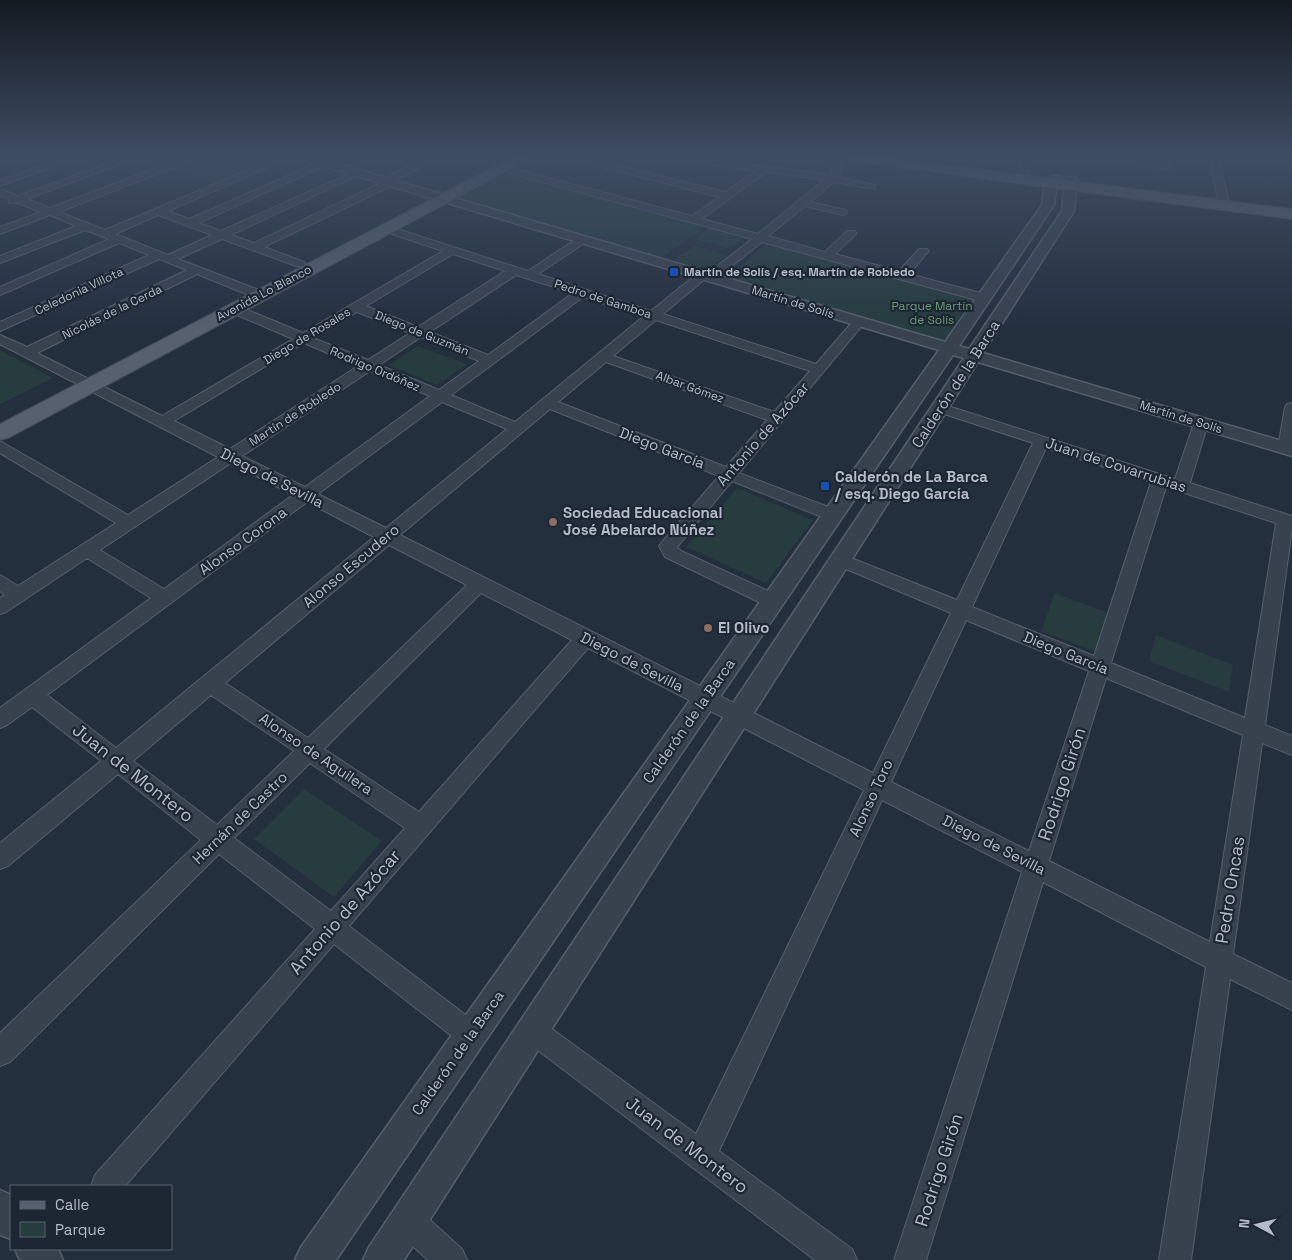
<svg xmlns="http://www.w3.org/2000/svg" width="1292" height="1260" font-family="'Space Grotesk',sans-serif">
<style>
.green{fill:#263c3f}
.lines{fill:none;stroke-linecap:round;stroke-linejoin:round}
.minor-casing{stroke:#565f6c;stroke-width:2}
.tertiary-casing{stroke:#565f6c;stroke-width:3}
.primary-casing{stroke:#414a57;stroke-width:2}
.minor{fill:#38414e;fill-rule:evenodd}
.tertiary{fill:#38414e;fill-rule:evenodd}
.primary{fill:#56606e;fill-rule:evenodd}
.transit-dot{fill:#1a4fb4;stroke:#1d2633;stroke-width:2}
.education-dot{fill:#8d6e63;stroke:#1d2633;stroke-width:2}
.labels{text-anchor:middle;stroke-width:4.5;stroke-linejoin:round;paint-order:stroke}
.far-poi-label{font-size:12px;font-weight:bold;fill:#b4bcc9;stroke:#1d2633;text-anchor:start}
.far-street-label{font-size:12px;fill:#b4bcc9;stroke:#1d2633}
.far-park-label{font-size:12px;fill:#6b9a76;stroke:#1d2633}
.street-label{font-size:15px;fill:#b4bcc9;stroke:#1d2633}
.poi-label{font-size:15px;font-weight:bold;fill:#b4bcc9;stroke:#1d2633;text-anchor:start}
.near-street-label{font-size:18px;fill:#b4bcc9;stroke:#1d2633}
</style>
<rect width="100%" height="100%" fill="#242f3e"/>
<path class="green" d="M 210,154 L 288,154 L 215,185 L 170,169 Z
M 510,172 L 706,225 L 661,259 L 458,199 Z
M 709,228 L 743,238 L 730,249 L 695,239 Z
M 767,243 L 974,298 L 943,343 L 725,280 Z
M 695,246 L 727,256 L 706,271 L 673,260 Z
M 418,346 L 467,364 L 437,385 L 389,365 Z
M 0,350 L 53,378 L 0,404 Z
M 737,488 L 813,520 L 766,583 L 686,547 Z
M 1055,593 L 1108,613 L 1096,652 L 1041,631 Z
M 1156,635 L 1233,665 L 1229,692 L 1149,661 Z
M 304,789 L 382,841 L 334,897 L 254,839 Z"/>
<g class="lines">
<defs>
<path id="minor" d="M 13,154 L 26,154 L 0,164 L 0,158 Z
M 75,154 L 88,154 L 0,186 L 0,180 Z
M 134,154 L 147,154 L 27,199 L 50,208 L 193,154 L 205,154 L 204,156 L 59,212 L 105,230 L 287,154 L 299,154 L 168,211 L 189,219 L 322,161 L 328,161 L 330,163 L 199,223 L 221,231 L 355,171 L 358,170 L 363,173 L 231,235 L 254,243 L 381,183 L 379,181 L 381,179 L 434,154 L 446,154 L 393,181 L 395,183 L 393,185 L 264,247 L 304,262 L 306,264 L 304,266 L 296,266 L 222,239 L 178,259 L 264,292 L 266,295 L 264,298 L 256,298 L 197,274 L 37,353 L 162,416 L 293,339 L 230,312 L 228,309 L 230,306 L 238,306 L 303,333 L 443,251 L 383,231 L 382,229 L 383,227 L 391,227 L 528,271 L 578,238 L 586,238 L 588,240 L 586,242 L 538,274 L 651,311 L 698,273 L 702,271 L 707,274 L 752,239 L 498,170 L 498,166 L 504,166 L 692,216 L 719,197 L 559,156 L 557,154 L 572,154 L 725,192 L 756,171 L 657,157 L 652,154 L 675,154 L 829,175 L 839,154 L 847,154 L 838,177 L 875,185 L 875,189 L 834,182 L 810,202 L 846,210 L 847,212 L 846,214 L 842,215 L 805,206 L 768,236 L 825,252 L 847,231 L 855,231 L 856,233 L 855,235 L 835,254 L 899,271 L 919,249 L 927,249 L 929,251 L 927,253 L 909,274 L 988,295 L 990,298 L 984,302 L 762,242 L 714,280 L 710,282 L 705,279 L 663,314 L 816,364 L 855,319 L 863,319 L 865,322 L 739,473 L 839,511 L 841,515 L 839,519 L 833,521 L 827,519 L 732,481 L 677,547 L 681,551 L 779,596 L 782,601 L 779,606 L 773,608 L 767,606 L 665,557 L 659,546 L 662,542 L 719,476 L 550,409 L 400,535 L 873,773 L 951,613 L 834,564 L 831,560 L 834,556 L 840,554 L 846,556 L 957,600 L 1033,443 L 935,411 L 933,408 L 935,405 L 945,405 L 1175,479 L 1194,423 L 1196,420 L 1206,420 L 1208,423 L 1190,483 L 1292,516 L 1292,529 L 1265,725 L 1292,736 L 1292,755 L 1262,743 L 1233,954 L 1292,983 L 1292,1010 L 1230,979 L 1191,1260 L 1159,1260 L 1206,967 L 1043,882 L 926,1260 L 894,1260 L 1022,872 L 882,800 L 719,1151 L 852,1249 L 857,1260 L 815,1260 L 523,1039 L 519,1030 L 523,1021 L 532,1017 L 541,1021 L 696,1134 L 864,790 L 588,648 L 349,926 L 480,1026 L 484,1035 L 480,1044 L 471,1048 L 462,1044 L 334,944 L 125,1186 L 91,1186 L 95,1175 L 315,929 L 219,854 L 10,1062 L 0,1066 L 0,1033 L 201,840 L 118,774 L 8,866 L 0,869 L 0,843 L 101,761 L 32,707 L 7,725 L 0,728 L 0,708 L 151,598 L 87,558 L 6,612 L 0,614 L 0,598 L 5,595 L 0,591 L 0,575 L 18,586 L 116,523 L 0,453 L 0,441 L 128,515 L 218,457 L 0,344 L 0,335 L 27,347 L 187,270 L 159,259 L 0,331 L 0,322 L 149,255 L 119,243 L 0,295 L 0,287 L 109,239 L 85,230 L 0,263 L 0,256 L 76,226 L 50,215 L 0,234 L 0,227 L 41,212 L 18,203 L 9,203 L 9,199 L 0,196 L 0,189 L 18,196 ZM 766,172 L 824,180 L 758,234 L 702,219 ZM 158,215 L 212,235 L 168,255 L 115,234 ZM 453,254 L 505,271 L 418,327 L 366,306 ZM 516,275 L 573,293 L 488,355 L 430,332 ZM 583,297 L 644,316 L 515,422 L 451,395 ZM 357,312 L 410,333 L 368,360 L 313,338 ZM 656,320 L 810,371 L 774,412 L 613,356 ZM 421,337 L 479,361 L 439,390 L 379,365 ZM 304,343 L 358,366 L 230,449 L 174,421 ZM 606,362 L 767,420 L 726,467 L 558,402 ZM 370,371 L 430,396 L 305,487 L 242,456 ZM 442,402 L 507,429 L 386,528 L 318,494 ZM 1046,448 L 1151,482 L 1094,656 L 972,607 ZM 231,463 L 293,495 L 164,589 L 100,550 ZM 1166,487 L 1276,523 L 1245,718 L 1111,663 ZM 307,502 L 374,537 L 116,748 L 47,695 ZM 389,545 L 467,585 L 308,738 L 225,683 ZM 481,593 L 572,640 L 419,812 L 324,749 ZM 966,620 L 1089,671 L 1029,851 L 891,782 ZM 1106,678 L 1243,735 L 1210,942 L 1049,861 ZM 211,695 L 294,751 L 217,825 L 133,761 ZM 310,763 L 405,828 L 331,911 L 234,838 Z
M 373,154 L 385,154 L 349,171 L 343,171 L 341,169 Z
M 1022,154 L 1031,154 L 1028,174 L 1023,177 L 1018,174 Z
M 1065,154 L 1090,154 L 1167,163 L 1172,166 L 1167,169 L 1070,157 Z
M 1209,154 L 1218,154 L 1228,200 L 1227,202 L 1223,203 L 1218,200 Z
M 1292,403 L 1292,450 L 1286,453 L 1281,451 L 1278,448 L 1285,407 L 1287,404 Z
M 408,1206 L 419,1210 L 462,1249 L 467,1260 L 428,1260 L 397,1232 L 393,1221 L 397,1210 Z"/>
<path id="tertiary" d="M 289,154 L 305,154 L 945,342 L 1042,205 L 1045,184 L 1052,176 L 1060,176 L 1062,178 L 1057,184 L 1054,205 L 959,346 L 969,349 L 1062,211 L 1065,180 L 1067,177 L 1075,177 L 1077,180 L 1074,211 L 983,353 L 1292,444 L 1292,456 L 978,362 L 404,1260 L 363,1260 L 369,1247 L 964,358 L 953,355 L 336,1260 L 295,1260 L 301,1247 L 939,350 L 290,156 Z
M 0,1190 L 11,1195 L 11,1239 L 0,1235 Z
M 15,1249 L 58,1249 L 63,1260 L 20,1260 Z"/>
<path id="primary" d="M 518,154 L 535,154 L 533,157 L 8,438 L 0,440 L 0,424 Z
M 827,154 L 862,154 L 1292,209 L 1292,219 L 1051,188 L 834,158 Z"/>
</defs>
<use href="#minor" class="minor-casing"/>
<use href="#tertiary" class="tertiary-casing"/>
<use href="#primary" class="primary-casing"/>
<use href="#minor" class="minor"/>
<use href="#tertiary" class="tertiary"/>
<use href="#primary" class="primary"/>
</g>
<linearGradient id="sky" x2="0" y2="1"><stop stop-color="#141a22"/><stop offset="0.47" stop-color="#3f4d63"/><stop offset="1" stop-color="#3f4d63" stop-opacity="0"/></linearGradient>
<rect width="1292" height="330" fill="url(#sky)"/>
<g class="transit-dot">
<rect x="669" y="267" width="10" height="10" rx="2.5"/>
<rect x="820" y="481" width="10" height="10" rx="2.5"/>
</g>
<g class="education-dot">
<circle cx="553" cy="522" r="5"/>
<circle cx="708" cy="628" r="5"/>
</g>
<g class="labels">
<g class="far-poi-label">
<text x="684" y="276">Martín de Solís / esq. Martín de Robledo</text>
</g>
<g class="far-street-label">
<text transform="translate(79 291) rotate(-25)" y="4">Celedonia Villota</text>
<text transform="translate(264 293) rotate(-28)" y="4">Avenida Lo Blanco</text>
<text transform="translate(603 299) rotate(18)" y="4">Pedro de Gamboa</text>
<text transform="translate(793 302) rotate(17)" y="4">Martín de Solís</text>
<text transform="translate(112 312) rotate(-26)" y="4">Nicolás de la Cerda</text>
<text transform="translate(422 333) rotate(22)" y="4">Diego de Guzmán</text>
<text transform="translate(307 336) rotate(-31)" y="4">Diego de Rosales</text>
<text transform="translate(375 369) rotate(23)" y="4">Rodrigo Ordóñez</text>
<text transform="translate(690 387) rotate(20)" y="4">Albar Gómez</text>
<text transform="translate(295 414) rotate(-33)" y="4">Martín de Robledo</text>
<text transform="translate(1181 417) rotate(17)" y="4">Martín de Solís</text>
</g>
<g class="far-park-label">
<text x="932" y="310">Parque Martín<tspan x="932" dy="14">de Solís</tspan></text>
</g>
<g class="street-label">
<text transform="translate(956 384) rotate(-57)" y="5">Calderón de la Barca</text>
<text transform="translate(763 434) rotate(-49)" y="5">Antonio de Azócar</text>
<text transform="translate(662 448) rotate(21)" y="5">Diego García</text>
<text transform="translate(1116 465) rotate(18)" y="5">Juan de Covarrubias</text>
<text transform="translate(272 478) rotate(27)" y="5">Diego de Sevilla</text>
<text transform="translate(243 541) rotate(-36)" y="5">Alonso Corona</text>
<text transform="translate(351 566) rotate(-40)" y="5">Alonso Escudero</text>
<text transform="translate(1066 653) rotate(22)" y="5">Diego García</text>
<text transform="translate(632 662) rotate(27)" y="5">Diego de Sevilla</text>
<text transform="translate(689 721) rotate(-55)" y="5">Calderón de la Barca</text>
<text transform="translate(316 754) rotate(34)" y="5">Alonso de Aguilera</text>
<text transform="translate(871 798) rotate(-65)" y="5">Alonso Toro</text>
<text transform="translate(240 818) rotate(-44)" y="5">Hernán de Castro</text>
<text transform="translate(994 845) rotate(27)" y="5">Diego de Sevilla</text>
<text transform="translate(458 1053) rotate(-55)" y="5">Calderón de la Barca</text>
</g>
<g class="poi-label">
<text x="835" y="482">Calderón de La Barca<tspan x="835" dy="17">/ esq. Diego García</tspan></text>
<text x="563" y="518">Sociedad Educacional<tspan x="563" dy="17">José Abelardo Núñez</tspan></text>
<text x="718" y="633">El Olivo</text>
</g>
<g class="near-street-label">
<text transform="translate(133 773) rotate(38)" y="6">Juan de Montero</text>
<text transform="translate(1062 784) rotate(-72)" y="6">Rodrigo Girón</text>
<text transform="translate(1230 890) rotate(-81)" y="6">Pedro Oncas</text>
<text transform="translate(345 912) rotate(-49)" y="6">Antonio de Azócar</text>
<text transform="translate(687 1145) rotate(37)" y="6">Juan de Montero</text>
<text transform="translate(939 1170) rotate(-72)" y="6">Rodrigo Girón</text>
</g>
</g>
<rect x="10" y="1185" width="162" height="65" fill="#1d2633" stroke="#59626f"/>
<rect x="20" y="1201" width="25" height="8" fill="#56606e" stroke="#59626f"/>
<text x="55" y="1210" font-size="15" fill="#b4bcc9">Calle</text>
<rect x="20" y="1222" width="25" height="15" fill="#263c3f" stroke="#59626f"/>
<text x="55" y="1235" font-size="15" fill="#b4bcc9">Parque</text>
<g transform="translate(1257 1225) rotate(277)" stroke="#1d2633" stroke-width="4" paint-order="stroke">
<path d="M0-4L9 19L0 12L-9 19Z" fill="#b4bcc9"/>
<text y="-8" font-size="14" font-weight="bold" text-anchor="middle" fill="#b4bcc9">N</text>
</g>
</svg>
